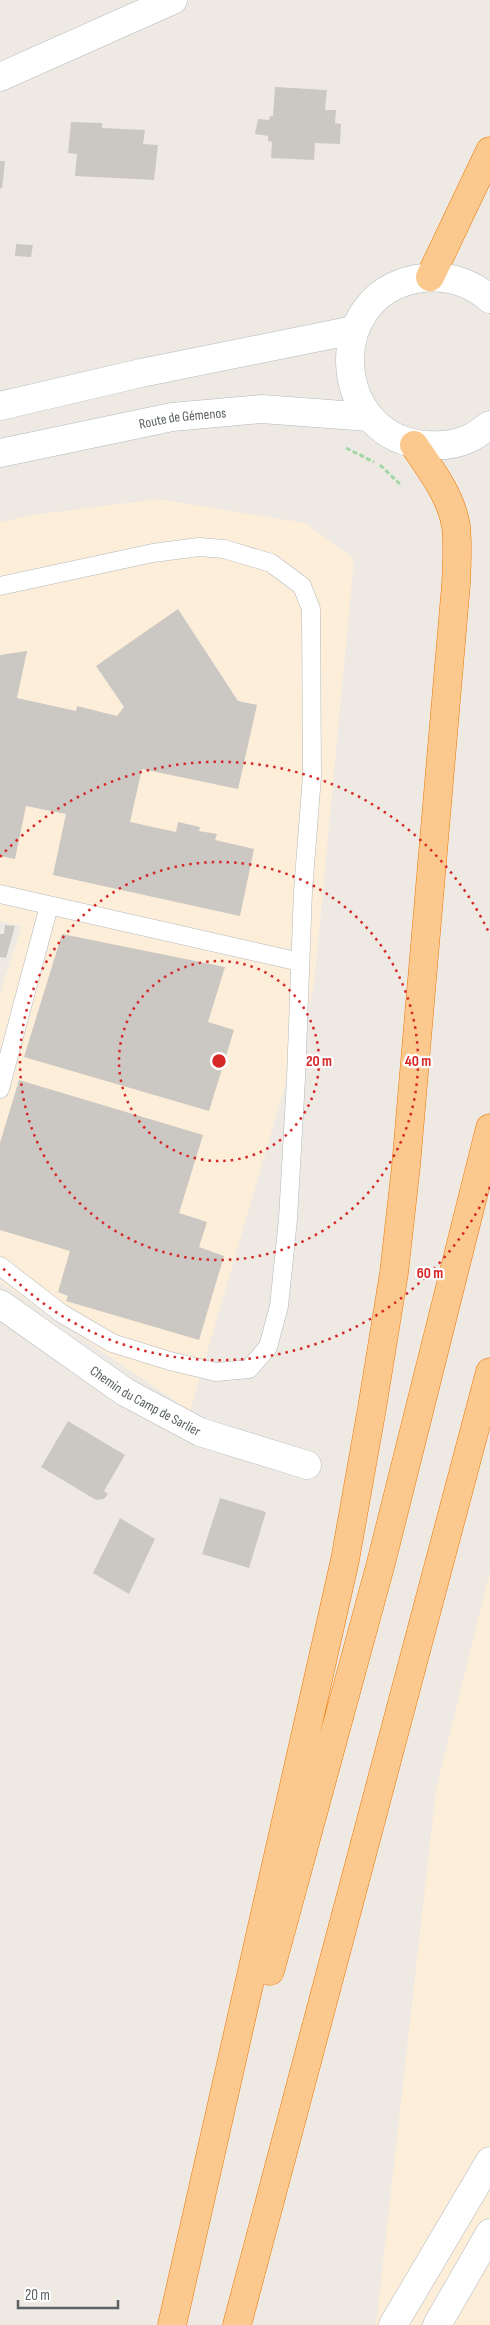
<svg xmlns="http://www.w3.org/2000/svg" width="490" height="2325" font-family="'Sofia Sans Condensed',sans-serif">
<style>
.commercial{fill:#fdeed9}
.building{fill:#cbc7c3}
.lines{fill:none;stroke-linecap:round;stroke-linejoin:round}
.lane-casing{stroke:#b4b7ba;stroke-width:19}
.street-casing{stroke:#b4b7ba;stroke-width:29}
.secondary-casing{stroke:#b2b8bb;stroke-width:29}
.highway-casing{stroke:#ee7603;stroke-width:29}
.path{stroke:#a3d7a7;stroke-width:3;stroke-dasharray:5 2.5;stroke-linecap:butt}
.lane{stroke:#fff;stroke-width:18}
.street{stroke:#fff;stroke-width:28}
.secondary{stroke:#fff;stroke-width:28}
.highway{stroke:#fbc98d;stroke-width:28}
.ring{fill:none;stroke:#d62828;stroke-width:2.5;stroke-dasharray:2.5 5}
.labels{text-anchor:middle;stroke-width:4.5;stroke-linejoin:round;paint-order:stroke}
.street-label{font-size:14px;fill:#5b6164;stroke:#fff}
.centre{fill:#d62828;stroke:#fff;stroke-width:2.5}
.ring-label{font-size:15px;text-anchor:middle;font-weight:bold;fill:#d62828;stroke:#fff;stroke-width:4.5;stroke-linejoin:round;paint-order:stroke}
</style>
<rect width="100%" height="100%" fill="#eeeae3"/>
<path class="commercial" d="M 159,499 L 305,523 L 354,559 L 314,986 L 190,1411 L 0,1282 L 0,994 L 22,926 L 0,921 L 0,522 L 33,515 Z
M 490,1571 L 490,2325 L 376,2325 L 436,1790 Z"/>
<path class="building" d="M 275,87 L 327,90 L 325,110 L 336,110 L 335,123 L 341,124 L 340,144 L 315,143 L 314,160 L 271,158 L 272,142 L 268,141 L 268,136 L 255,134 L 258,119 L 269,120 L 270,116 L 273,116 Z
M 71,122 L 102,123 L 102,128 L 145,130 L 143,144 L 158,145 L 154,180 L 75,176 L 77,154 L 68,153 Z
M 0,161 L 5,161 L 2,189 L 0,188 Z
M 16,244 L 33,245 L 31,257 L 15,256 Z
M 178,609 L 238,701 L 257,705 L 238,789 L 142,769 L 130,822 L 176,832 L 178,822 L 200,827 L 199,831 L 217,834 L 215,840 L 254,849 L 240,916 L 53,875 L 66,814 L 26,806 L 15,859 L 0,856 L 0,655 L 27,651 L 17,698 L 76,711 L 77,706 L 117,716 L 124,707 L 96,666 Z
M 5,925 L 15,926 L 6,958 L 0,957 L 0,934 L 4,934 Z
M 62,934 L 225,967 L 208,1022 L 234,1030 L 209,1111 L 24,1057 Z
M 19,1080 L 203,1135 L 179,1213 L 207,1222 L 199,1247 L 224,1256 L 199,1340 L 66,1301 L 68,1296 L 58,1292 L 70,1251 L 0,1230 L 0,1143 Z
M 68,1421 L 125,1455 L 104,1491 L 108,1494 L 104,1499 L 96,1500 L 41,1467 Z
M 220,1498 L 266,1512 L 249,1568 L 202,1554 Z
M 120,1518 L 155,1539 L 129,1594 L 93,1573 Z"/>
<g class="lines">
<defs>
<path id="lane" d="M 0,586 L 153,553 L 199,547 L 224,549 L 271,563 L 302,586 L 311,609 L 312,776 L 303,891 L 296,1079 L 288,1219 L 279,1306 L 268,1347 L 249,1369 L 216,1372 L 170,1361 L 112,1343 L 61,1313 L 0,1266
M 0,894 L 300,962
M 0,1089 L 49,906"/>
<g id="street">
<path d="M 0,77 L 173,0"/>
<path id="s1" d="M 0,1304 L 125,1392 L 200,1432 L 307,1465"/>
</g>
<g id="secondary">
<path d="M 490,299 C 469,281 444,274 416,279 C 322,297 331,439 427,445 C 440,446 455,445 468,439 C 475,436 483,430 490,425"/>
<path d="M 0,406 L 141,373 L 354,330"/>
<path id="s2" d="M 0,453 L 172,417 L 262,409 L 369,417"/>
<path d="M 393,2325 L 490,2161"/>
<path d="M 437,2325 L 490,2233"/>
</g>
<path id="highway" d="M 430,277 L 490,151
M 270,1971 L 381,1563 L 490,1128
M 172,2325 L 345,1560 L 372,1408 L 394,1273 L 406,1166 L 456,584 C 457,565 458,545 456,526 C 451,496 431,470 414,445
M 237,2325 L 490,1372"/>
</defs>
<use href="#lane" class="lane-casing"/>
<use href="#street" class="street-casing"/>
<use href="#secondary" class="secondary-casing"/>
<use href="#highway" class="highway-casing"/>
<path class="path" d="M 346,448 L 374,462
M 380,465 L 402,486"/>
<use href="#lane" class="lane"/>
<use href="#street" class="street"/>
<use href="#secondary" class="secondary"/>
<use href="#highway" class="highway"/>
</g>
<g class="ring">
<circle cx="219" cy="1061" r="100"/>
<circle cx="219" cy="1061" r="199"/>
<path d="M490 1187A299 299 0 0 1 0 1265M0 857A299 299 0 0 1 490 935"/>
</g>
<g class="labels">
<g class="street-label">
<text dy="5" stroke="none"><textPath href="#s2" startOffset="186">Route de Gémenos</textPath></text>
<text dy="5" stroke="none"><textPath href="#s1" startOffset="175">Chemin du Camp de Sarlier</textPath></text>
</g>
</g>
<circle cx="219" cy="1061" r="8" class="centre"/>
<g class="ring-label">
<text x="319" y="1066">20 m</text>
<text x="418" y="1066">40 m</text>
<text x="430" y="1278">60 m</text>
</g>
<path d="M18 2300v8h100v-8" fill="none" stroke="#5b6164" stroke-width="2.5"/>
<text x="25" y="2300" font-size="15" fill="#5b6164" stroke="#ffffff" stroke-width="4" paint-order="stroke">20 m</text>
</svg>
